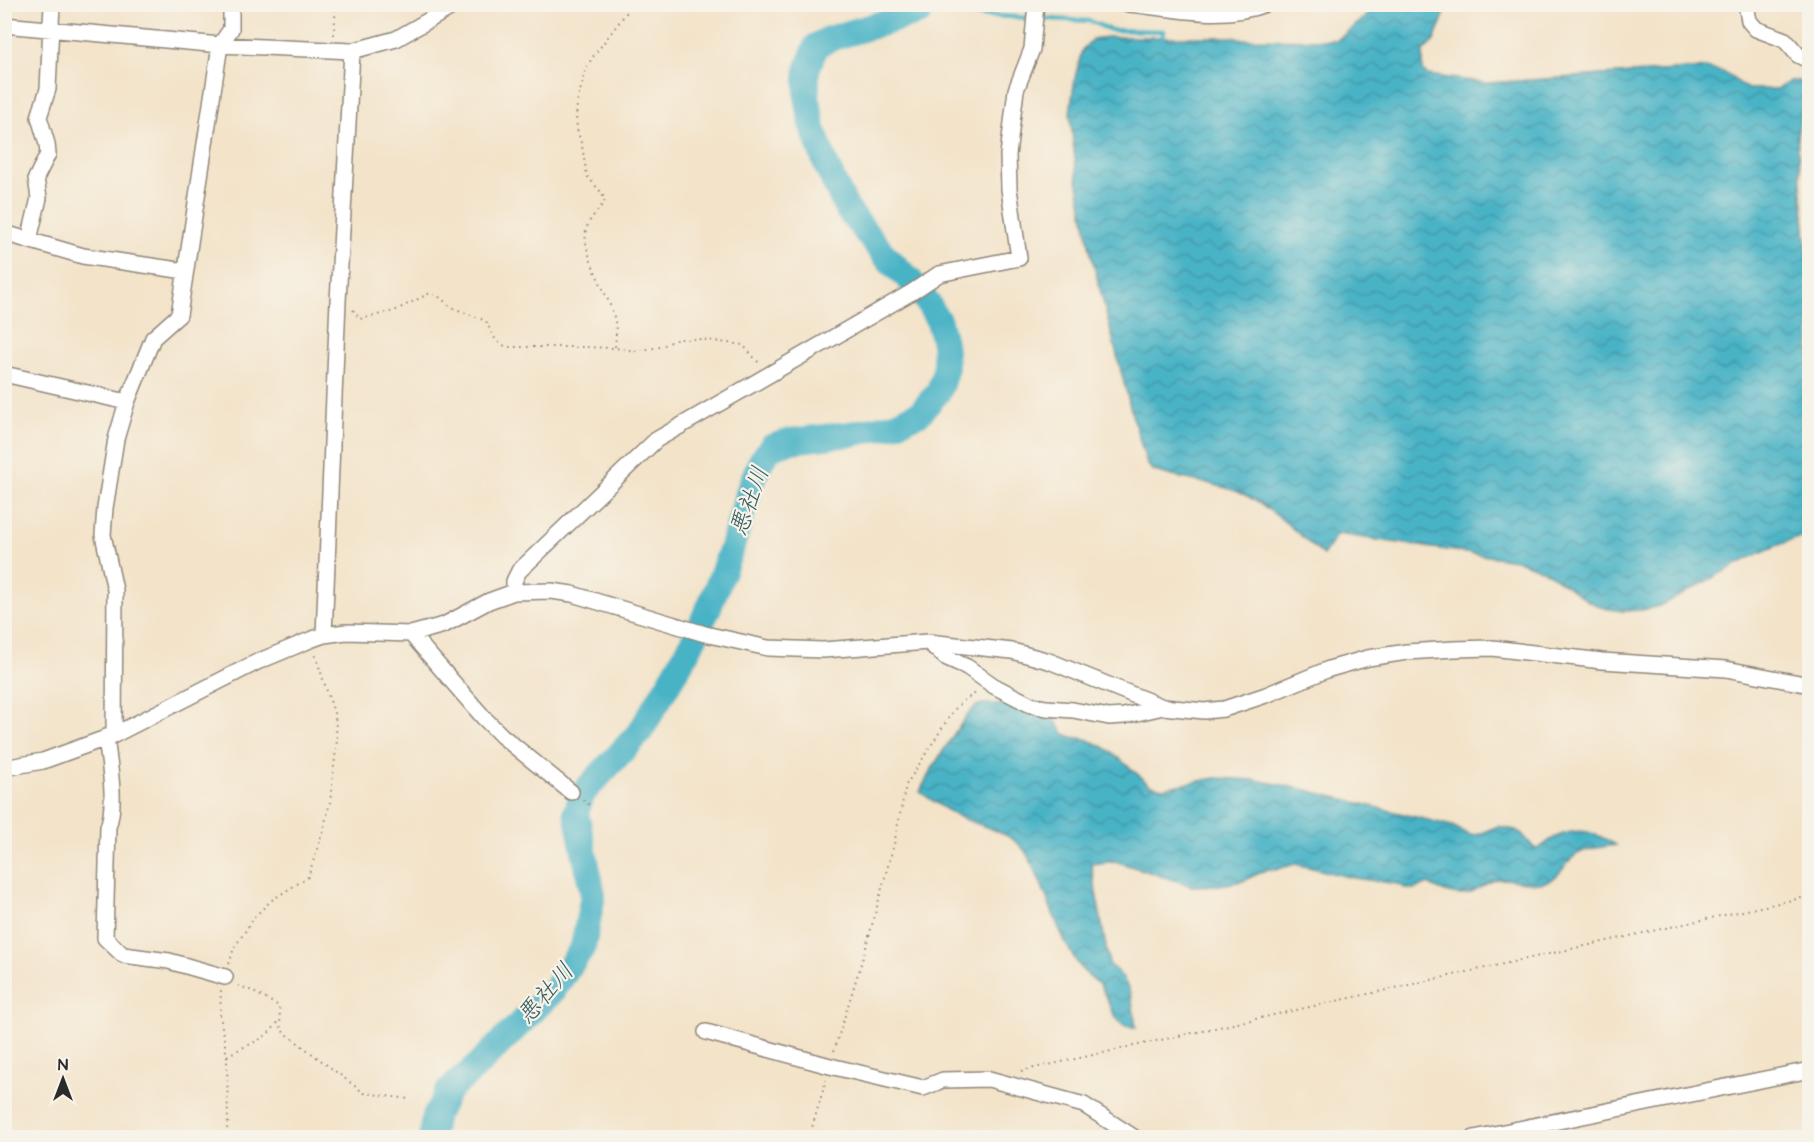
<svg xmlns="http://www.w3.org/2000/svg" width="1814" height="1142" font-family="'Architects Daughter','Klee One',sans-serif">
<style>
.water{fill:url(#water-waves);stroke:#3a6f78;stroke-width:1.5}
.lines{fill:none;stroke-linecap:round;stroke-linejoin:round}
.stream{stroke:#48b3c6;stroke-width:4.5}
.river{stroke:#48b3c6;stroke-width:26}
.street-casing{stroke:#8f877a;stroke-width:18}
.path{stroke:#8f877a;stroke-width:2;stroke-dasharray:1.5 4.5;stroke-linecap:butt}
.street{stroke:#fff;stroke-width:15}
.labels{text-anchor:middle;stroke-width:4.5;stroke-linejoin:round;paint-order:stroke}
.water-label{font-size:24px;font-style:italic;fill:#355b61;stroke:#f7f3e8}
</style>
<defs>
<pattern id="water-waves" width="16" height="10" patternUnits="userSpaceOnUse" patternTransform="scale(1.5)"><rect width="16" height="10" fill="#48b3c6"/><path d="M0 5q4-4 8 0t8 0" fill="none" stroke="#3c92a1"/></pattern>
</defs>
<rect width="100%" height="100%" fill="#f7f3e8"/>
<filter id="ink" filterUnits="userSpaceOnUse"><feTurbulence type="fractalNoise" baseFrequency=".0167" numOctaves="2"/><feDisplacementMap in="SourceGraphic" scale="12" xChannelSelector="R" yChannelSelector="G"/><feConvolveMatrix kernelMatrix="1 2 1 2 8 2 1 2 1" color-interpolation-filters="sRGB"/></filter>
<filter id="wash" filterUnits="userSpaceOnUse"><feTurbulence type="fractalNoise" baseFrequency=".008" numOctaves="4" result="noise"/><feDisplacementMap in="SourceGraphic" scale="24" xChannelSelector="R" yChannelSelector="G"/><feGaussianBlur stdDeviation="1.35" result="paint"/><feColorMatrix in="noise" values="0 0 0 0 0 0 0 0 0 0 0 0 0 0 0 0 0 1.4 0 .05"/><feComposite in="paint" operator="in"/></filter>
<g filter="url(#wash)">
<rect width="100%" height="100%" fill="#f3e3c9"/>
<path class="water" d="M 1380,5 L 1448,5 L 1434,41 L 1423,51 L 1423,71 L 1427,75 L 1487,83 L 1705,68 L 1723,72 L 1748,89 L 1777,89 L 1790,81 L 1799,81 L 1809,86 L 1809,96 L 1804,96 L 1797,136 L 1810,285 L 1809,535 C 1757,548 1709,582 1660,606 L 1642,610 L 1622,611 L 1604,608 L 1588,601 L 1547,572 L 1516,560 L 1337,534 L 1323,555 C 1300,535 1276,512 1249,497 C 1220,482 1185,481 1154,471 L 1147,464 L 1132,414 L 1090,250 L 1077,179 L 1070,113 L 1075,78 L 1082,50 L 1093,39 L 1107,37 L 1234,37 L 1239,39 L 1337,40 Z
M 1002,695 L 1046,713 L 1054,718 L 1063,733 L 1071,737 L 1086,739 L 1102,746 L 1112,752 L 1150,785 L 1163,788 L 1215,778 L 1255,780 L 1298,788 L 1452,826 L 1469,835 L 1476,835 L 1498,826 L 1511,829 L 1521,833 L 1535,849 C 1543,848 1548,840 1556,837 C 1581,826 1594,832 1616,845 C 1603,847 1586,848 1576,855 C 1564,863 1561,878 1545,882 C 1531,886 1515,878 1500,879 C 1489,880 1484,886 1475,891 C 1460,900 1443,892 1428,884 L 1414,889 L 1405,888 L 1398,884 L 1354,878 L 1295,864 L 1275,870 L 1267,869 L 1243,881 L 1219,885 L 1192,886 L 1115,861 L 1091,864 L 1109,964 C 1131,980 1133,1002 1136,1028 C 1112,1028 1111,1002 1100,986 C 1095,979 1086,975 1081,968 C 1056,934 1048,892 1028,856 C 1015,831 982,828 958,816 C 945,810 932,800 920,792 C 927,776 964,714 977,706 C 984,702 993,704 1000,705 Z"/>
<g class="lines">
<path class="stream" d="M 920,12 L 1089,21 L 1111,30 L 1164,31 L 1163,36"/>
<path class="river" d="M 431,1138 L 434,1118 L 449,1090 L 475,1068 L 552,992 L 583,947 L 593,895 L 576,812 L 583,793 L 640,732 L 689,649 L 710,605 L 732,547 L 751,484 L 761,461 L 771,447 L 790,441 L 851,434 L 892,425 L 920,413 L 939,391 L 946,367 L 944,343 L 939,322 L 926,300 L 910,280 L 886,257 L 847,209 L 827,167 L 813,129 L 807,97 L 807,70 L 816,46 L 829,39 L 920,12 L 923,4"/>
</g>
</g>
<g filter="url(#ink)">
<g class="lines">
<defs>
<path id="street" d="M 1128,4 C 1174,8 1221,21 1265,4
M 1746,4 L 1749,21 L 1756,29 L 1785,40 L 1798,55 L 1810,61
M 4,25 L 220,45 L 352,51 L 396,39 L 457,4
M 4,233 L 83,256 L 185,271
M 29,240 L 39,198 L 36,178 L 48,154 L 47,144 L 39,117 L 48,89 L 52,4
M 4,374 L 127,402
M 514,592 L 514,581 L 519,571 L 656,440 L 912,292 L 939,274 L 1019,258 L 1009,189 L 1008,155 L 1016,90 L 1032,49 L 1036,4
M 411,634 L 484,718 L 502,736 L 571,792
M 324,635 L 338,301 L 352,51
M 928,642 L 1012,651 L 1049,661 L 1163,707
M 114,735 L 115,590 L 103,535 L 105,508 L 116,439 L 127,402 L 153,338 L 179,315 L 220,45 L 231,29 L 231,4
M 106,737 C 109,764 117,802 108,827 L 105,938 L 123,955 L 169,961 L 225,977
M 4,768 L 43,761 L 114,735 L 257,662 L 310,640 L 324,635 L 346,632 L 411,634 L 444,625 L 489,601 L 514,592 L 551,591 L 572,594 L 705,634 L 768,648 L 823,650 L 928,642 L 945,657 L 967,667 L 994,686 L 1031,705 L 1046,708 L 1073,710 L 1109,717 L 1124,716 L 1163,707 L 1204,711 L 1224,709 L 1266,695 L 1329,669 L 1368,658 L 1407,652 L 1454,649 L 1492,648 L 1602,661 L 1726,669 L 1810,685
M 706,1032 L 830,1066 L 923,1088 L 943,1080 L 989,1079 L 1084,1105 L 1135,1138
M 1474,1138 L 1810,1070"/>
</defs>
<use href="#street" class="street-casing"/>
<path class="path" d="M 334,35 L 336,4
M 353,310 L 360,319 L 394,311 L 428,294 L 437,295 L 451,307 L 486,321 C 492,333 494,343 508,347 L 587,347 L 615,348 L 635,351 L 660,347 L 678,339 L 699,339 L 743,345 L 759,363
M 615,347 C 616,336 617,325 613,314 C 607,291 579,250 587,227 C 590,217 600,210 605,200 L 601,192 L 587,176 L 582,146 L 577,129 L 576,117 L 577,103 L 586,69 L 592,58 L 633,4
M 583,800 L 591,806
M 229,964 L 234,948 L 256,915 L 272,900 L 308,877 L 323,831 L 330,802 L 337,740 L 335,716 L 315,654
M 238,986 L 248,989 L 279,1006 L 281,1030 L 364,1093 L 409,1099
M 834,1051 L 865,951 L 894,844 L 906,785 L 953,711 L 963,701 L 976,693
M 227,1056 C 248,1043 266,1042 280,1019
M 1021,1071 L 1810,896
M 219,1138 L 228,1127 L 227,1056 L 220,1015 L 221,990
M 809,1138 L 826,1080"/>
<use href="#street" class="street"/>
</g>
</g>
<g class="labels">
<g class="water-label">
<text transform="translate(749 501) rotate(-70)" y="8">悪社川</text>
<text transform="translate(545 993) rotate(-49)" y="8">悪社川</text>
</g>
</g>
<rect width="1814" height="1142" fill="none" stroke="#f7f3e8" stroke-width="24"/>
<g transform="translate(63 1079)" stroke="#f7f3e8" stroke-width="4.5" paint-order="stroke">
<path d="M0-4.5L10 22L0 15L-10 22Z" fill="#2b2b2b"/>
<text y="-9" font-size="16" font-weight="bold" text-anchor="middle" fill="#2b2b2b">N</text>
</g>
</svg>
